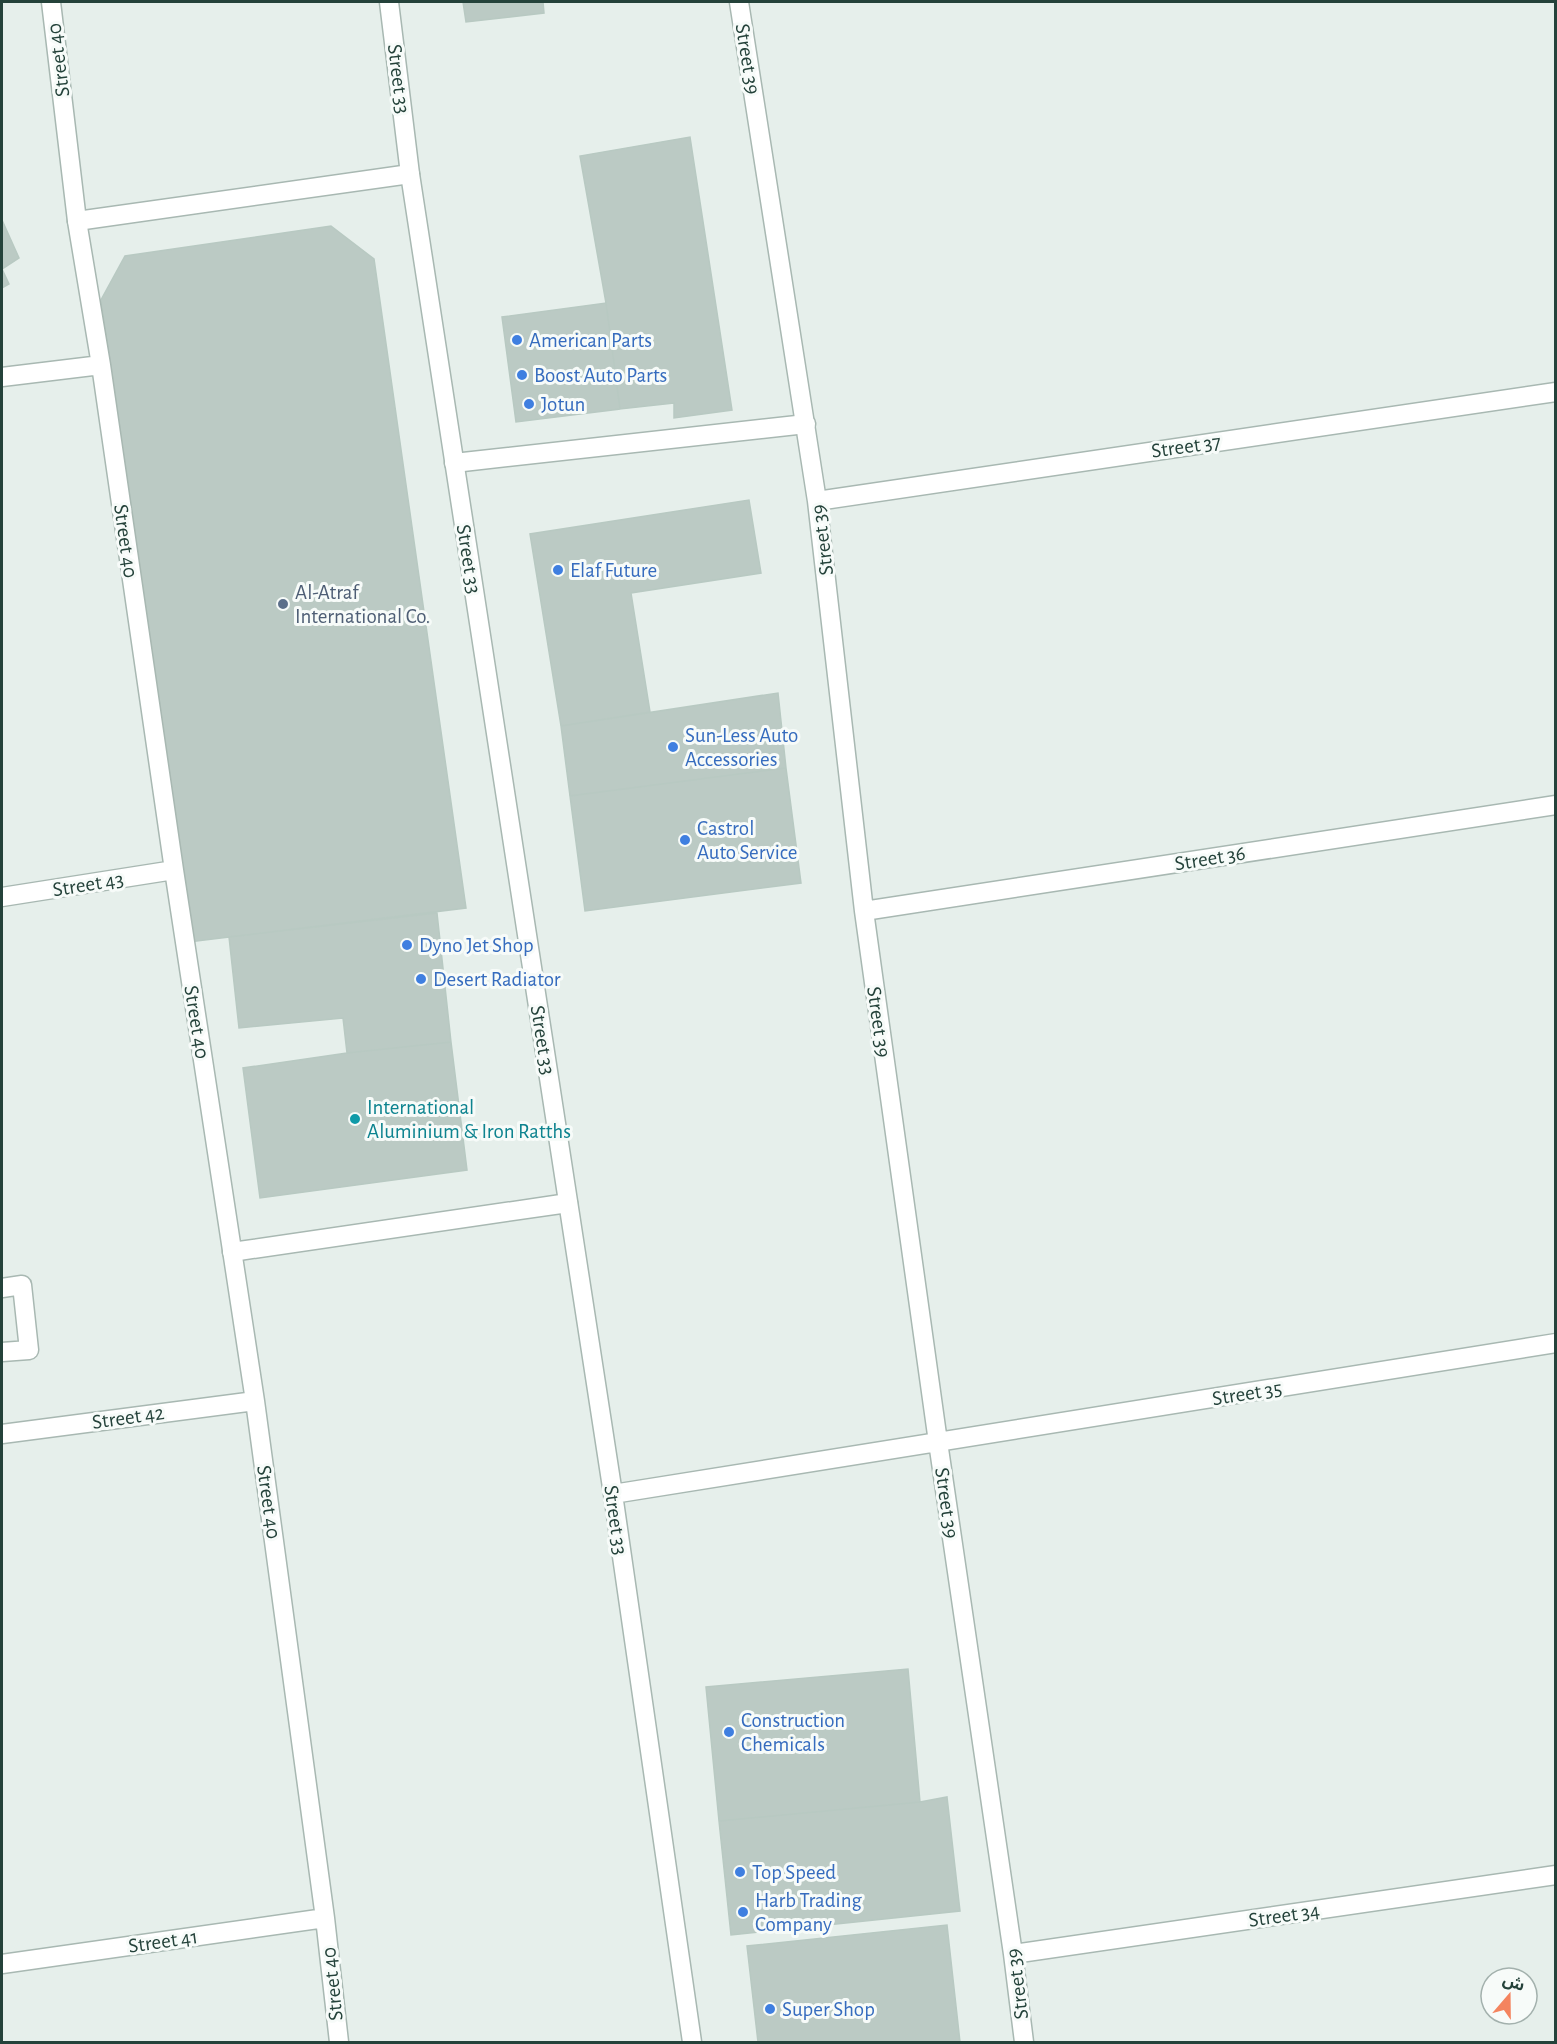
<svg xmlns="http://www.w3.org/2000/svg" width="1557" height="2044" font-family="'Alegreya Sans','Noto Sans Arabic',sans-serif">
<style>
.building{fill:#bbcac4;stroke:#b8c9c2;stroke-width:1.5}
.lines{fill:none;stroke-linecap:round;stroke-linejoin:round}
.lane-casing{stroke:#a8b8b2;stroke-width:21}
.street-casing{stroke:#a8b8b2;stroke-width:21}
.lane{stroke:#fff;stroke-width:18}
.street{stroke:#fff;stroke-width:18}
.shop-dot{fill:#3f7fe0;stroke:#f7fbf9;stroke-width:2}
.service-dot{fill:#5c6f8a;stroke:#f7fbf9;stroke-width:2}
.culture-dot{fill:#0f9aa8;stroke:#f7fbf9;stroke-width:2}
.labels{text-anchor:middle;stroke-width:6;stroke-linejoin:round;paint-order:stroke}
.street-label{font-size:21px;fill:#24423a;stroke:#f7fbf9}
.shop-label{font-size:21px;fill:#366cbe;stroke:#f7fbf9;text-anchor:start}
.service-label{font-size:21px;fill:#4e5e75;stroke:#f7fbf9;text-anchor:start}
.culture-label{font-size:21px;fill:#0d838f;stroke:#f7fbf9;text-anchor:start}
</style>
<rect width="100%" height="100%" fill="#e6efeb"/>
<path class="building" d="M 463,2 L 543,2 L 544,13 L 466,22 Z
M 690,137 L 732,410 L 674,418 L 674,403 L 620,409 L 606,303 L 580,156 Z
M 2,220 L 19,258 L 2,269 L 9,284 L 2,288 Z
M 331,226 L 374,259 L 466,908 L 189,942 L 101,300 L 125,256 Z
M 606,303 L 620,409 L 516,422 L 502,317 Z
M 749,500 L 761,573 L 631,593 L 650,712 L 561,726 L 530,534 Z
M 778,693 L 786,768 L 570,796 L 561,726 Z
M 786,768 L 801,883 L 585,911 L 570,796 Z
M 437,913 L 451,1042 L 347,1053 L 343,1018 L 239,1028 L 229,937 Z
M 451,1042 L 467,1170 L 260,1198 L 243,1068 L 347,1053 Z
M 908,1669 L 920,1802 L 719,1821 L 706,1687 Z
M 947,1797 L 960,1911 L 731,1935 L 719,1821 L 920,1802 Z
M 947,1925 L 960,2042 L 758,2042 L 747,1946 Z"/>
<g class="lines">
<defs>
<path id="lane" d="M 77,221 L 410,174
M 454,463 L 806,424
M 232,1252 L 568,1203
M 2,1288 L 22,1285 L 29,1350 L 2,1352"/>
<path id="street" d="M 51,2 L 77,221 L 101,365 L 174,870 L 255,1401 L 325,1918 L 339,2042
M 389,2 L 410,174 L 613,1494 L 692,2042
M 739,2 L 817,501 L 864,911 L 938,1442 L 1013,1954 L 1024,2042
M 2,377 L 101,365
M 817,501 L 1556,392
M 2,897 L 174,870
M 864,911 L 1556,805
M 2,1434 L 255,1401
M 613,1494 L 1556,1343
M 1013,1954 L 1556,1875
M 2,1964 L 325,1918"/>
</defs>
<use href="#lane" class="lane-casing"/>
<use href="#street" class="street-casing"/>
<use href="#lane" class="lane"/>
<use href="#street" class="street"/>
</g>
<g class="shop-dot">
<circle cx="517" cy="340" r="6"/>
<circle cx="522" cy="375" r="6"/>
<circle cx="529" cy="404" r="6"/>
<circle cx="558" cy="570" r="6"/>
<circle cx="673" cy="747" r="6"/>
<circle cx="685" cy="840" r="6"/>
<circle cx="407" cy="945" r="6"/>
<circle cx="421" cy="979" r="6"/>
<circle cx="729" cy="1732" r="6"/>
<circle cx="740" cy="1872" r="6"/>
<circle cx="743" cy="1912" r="6"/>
<circle cx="770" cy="2009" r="6"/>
</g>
<circle class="service-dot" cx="283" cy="604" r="6"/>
<circle class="culture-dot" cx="355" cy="1119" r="6"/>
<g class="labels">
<g class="street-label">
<text transform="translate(748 59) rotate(81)" y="7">Street 39</text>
<text transform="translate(58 60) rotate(-97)" y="7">Street 40</text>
<text transform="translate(399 79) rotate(83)" y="7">Street 33</text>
<text transform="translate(1186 446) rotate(-8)" y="7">Street 37</text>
<text transform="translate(822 540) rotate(-97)" y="7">Street 39</text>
<text transform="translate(126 541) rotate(82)" y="7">Street 40</text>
<text transform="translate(469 559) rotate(81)" y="7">Street 33</text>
<text transform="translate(1210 858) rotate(-9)" y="7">Street 36</text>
<text transform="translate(88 884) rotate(-9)" y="7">Street 43</text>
<text transform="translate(197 1022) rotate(81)" y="7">Street 40</text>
<text transform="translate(879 1022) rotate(82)" y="7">Street 39</text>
<text transform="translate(543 1040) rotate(81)" y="7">Street 33</text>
<text transform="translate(1247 1393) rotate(-9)" y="7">Street 35</text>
<text transform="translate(128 1417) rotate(-8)" y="7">Street 42</text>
<text transform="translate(269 1502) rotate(82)" y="7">Street 40</text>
<text transform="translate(947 1503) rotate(82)" y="7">Street 39</text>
<text transform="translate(616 1520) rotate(82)" y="7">Street 33</text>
<text transform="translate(1284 1915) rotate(-8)" y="7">Street 34</text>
<text transform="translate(163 1941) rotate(-8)" y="7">Street 41</text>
<text transform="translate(332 1984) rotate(-96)" y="7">Street 40</text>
<text transform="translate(1017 1984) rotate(-97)" y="7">Street 39</text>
</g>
<g class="shop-label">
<text x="529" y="347">American Parts</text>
<text x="534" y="382">Boost Auto Parts</text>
<text x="541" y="411">Jotun</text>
<text x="570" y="577">Elaf Future</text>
<text x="685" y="742">Sun-Less Auto<tspan x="685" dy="24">Accessories</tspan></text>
<text x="697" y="835">Castrol<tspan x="697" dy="24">Auto Service</tspan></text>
<text x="419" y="952">Dyno Jet Shop</text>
<text x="433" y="986">Desert Radiator</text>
<text x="741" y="1727">Construction<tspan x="741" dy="24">Chemicals</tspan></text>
<text x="752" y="1879">Top Speed</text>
<text x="755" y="1907">Harb Trading<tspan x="755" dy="24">Company</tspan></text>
<text x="782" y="2016">Super Shop</text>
</g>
<g class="service-label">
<text x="295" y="599">Al-Atraf<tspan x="295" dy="24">International Co.</tspan></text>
</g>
<g class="culture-label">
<text x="367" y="1114">International<tspan x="367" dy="24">Aluminium &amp; Iron Ratths</tspan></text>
</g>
</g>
<rect width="1557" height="2044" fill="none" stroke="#24423a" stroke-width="6"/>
<g transform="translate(1509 1996) rotate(20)"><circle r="28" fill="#f7fbf9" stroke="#a3b1ad" stroke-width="1.5"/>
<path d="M0-4.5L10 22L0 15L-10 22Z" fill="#f4845f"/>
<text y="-9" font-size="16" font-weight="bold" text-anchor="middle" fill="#24423a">ش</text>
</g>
</svg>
